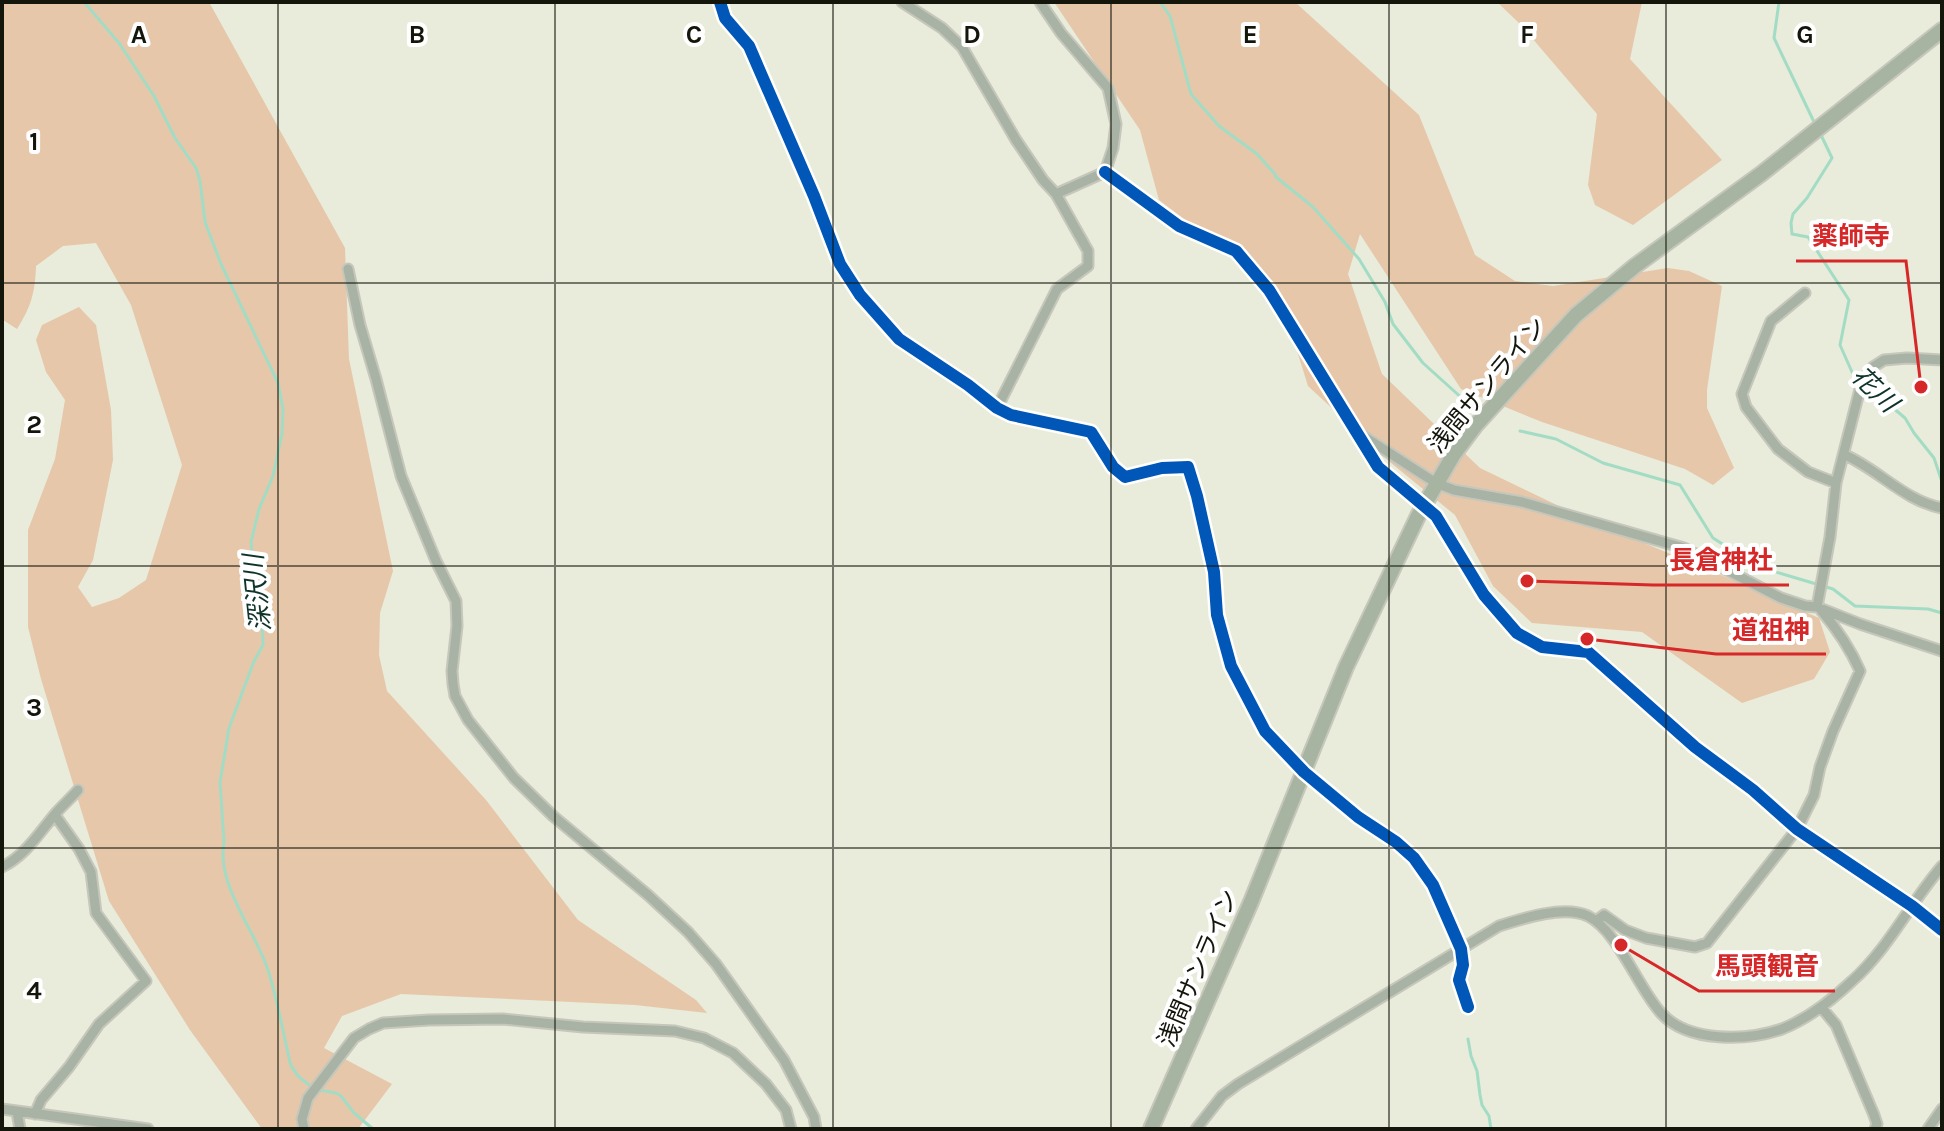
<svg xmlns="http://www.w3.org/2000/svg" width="1944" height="1131" font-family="Karla,'Noto Sans JP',sans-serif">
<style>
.forest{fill:#e6c7aa}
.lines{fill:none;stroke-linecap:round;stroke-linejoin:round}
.stream{stroke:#a3dcc4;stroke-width:3}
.minor-casing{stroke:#c6c7bb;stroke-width:13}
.primary-casing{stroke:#c6c7bb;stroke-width:18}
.minor{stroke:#a8b3a5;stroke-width:9}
.primary{stroke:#a8b4a2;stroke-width:14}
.minor-bridge-casing{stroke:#c6c7bb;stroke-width:13;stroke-linecap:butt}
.minor-bridge{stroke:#a8b3a5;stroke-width:9}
.cycleway-casing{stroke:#fff;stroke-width:17}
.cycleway{stroke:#0057b8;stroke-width:12}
.grid{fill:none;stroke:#14160b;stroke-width:2;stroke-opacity:0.55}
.labels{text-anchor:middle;stroke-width:8;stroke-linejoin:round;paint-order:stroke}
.street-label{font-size:24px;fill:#14160b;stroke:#fff}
.water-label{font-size:26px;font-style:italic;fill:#0e3429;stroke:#fff}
.grid-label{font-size:26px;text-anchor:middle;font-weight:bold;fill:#14160b;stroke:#fff;stroke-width:8;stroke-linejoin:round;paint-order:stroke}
.leader{fill:none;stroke:#d62828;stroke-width:3}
.callout-dot{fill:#d62828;stroke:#fff;stroke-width:3}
.callout-label{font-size:26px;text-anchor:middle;font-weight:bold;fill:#d62828;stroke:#fff;stroke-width:8;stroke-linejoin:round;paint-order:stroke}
</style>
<rect width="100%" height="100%" fill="#e9ebdb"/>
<path class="forest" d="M 2,2 L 209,2 L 345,248 L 349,359 L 393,571 L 380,613 L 379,655 L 387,691 L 486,800 L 578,920 L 696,1000 L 707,1013 L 635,1005 L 401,994 L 342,1016 L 324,1048 L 392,1084 L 358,1129 L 262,1129 L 190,1030 L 109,901 L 41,679 L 28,627 L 28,530 L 55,459 L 65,400 L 46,372 L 36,340 L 42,325 L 79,307 L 96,325 L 111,410 L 113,460 L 93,560 L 78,587 L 92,607 L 119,598 L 146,580 L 182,465 L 131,305 L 96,243 L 63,246 L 36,266 C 35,293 31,307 17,329 L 3,320 Z
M 1054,2 L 1295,2 L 1419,115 L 1475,255 L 1515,281 L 1553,286 L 1668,268 L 1689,271 L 1722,286 L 1707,390 L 1707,408 L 1734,468 L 1713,485 L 1685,469 L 1542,422 L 1461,389 L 1360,234 L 1348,274 L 1382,374 L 1480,468 L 1590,521 L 1705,568 L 1819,618 L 1830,652 L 1814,679 L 1742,703 L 1642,632 L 1532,623 L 1493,586 L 1455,515 L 1391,463 L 1308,386 L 1278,290 L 1159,200 L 1140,130 Z
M 1497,2 L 1642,2 L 1630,59 L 1722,160 L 1633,225 L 1595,205 L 1588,185 L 1597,114 L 1519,23 Z"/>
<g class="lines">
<path class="stream" d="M 84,2 L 119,43 L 154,96 L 175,138 L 196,168 L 200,181 L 205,222 L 221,264 L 278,383 L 283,409 L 282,434 L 273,476 L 259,509 L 251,542 L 253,566 L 262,613 L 263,645 L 254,661 L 229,728 L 220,782 L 224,842 C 216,885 255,930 268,970 C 278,1001 283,1034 291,1066 L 299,1077 L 312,1087
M 1160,2 L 1170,16 L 1191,94 L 1219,126 L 1257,154 L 1275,174 L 1276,177 L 1313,207 L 1359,259 L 1385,302 L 1393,324 L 1423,363 L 1464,400
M 1779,2 L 1774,38 L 1815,124
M 1821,135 L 1832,158 L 1807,198 L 1793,214 L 1791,223 L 1792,234 L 1808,237 L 1849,300 L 1840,345 L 1852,372 L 1859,379
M 1865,384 L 1905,418 L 1914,433 L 1934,458 L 1942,482
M 1520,431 L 1556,439 L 1603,463 L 1680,485 L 1713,538 L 1759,567 L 1833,589 L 1855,606 L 1928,609 L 1942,613
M 1468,1039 L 1471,1056 L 1477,1071 L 1480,1095 L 1482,1105 L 1489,1116 L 1491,1129
M 319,1090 L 336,1093 L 341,1096 L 354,1113 L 373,1129"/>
<defs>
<path id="minor" d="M 720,2 L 725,18 L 749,46 L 814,196 L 840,264 L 860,295 L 899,339 L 968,385 L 997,408 L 1011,415 L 1091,432 L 1113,467 L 1125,477 L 1162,468 L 1188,467 L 1197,496 L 1214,572 L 1217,615 L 1231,666 L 1265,731 L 1304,772 L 1358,817 L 1396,842 L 1414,858 L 1433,885 L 1461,949 L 1463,965 L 1459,980 L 1468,1007
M 902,2 L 942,28 L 962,47 L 1016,140 L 1043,180 L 1056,194 L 1088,251 L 1088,266 L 1057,289 L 997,408
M 1040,2 L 1061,33 L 1108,88 L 1116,124 L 1113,148 L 1105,172 L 1056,194
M 1105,172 L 1179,226 L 1236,251 L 1269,290 L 1378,467 L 1409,494
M 348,269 L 360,325 L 376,379 L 401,476 L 436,561 L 456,601 L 457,626 L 452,671 L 453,684 L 455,696 L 468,720 L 514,778 L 553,816 L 648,895 L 688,932 L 716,964 L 784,1060 L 814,1117 L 816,1129
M 1805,293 L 1771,321 L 1742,394 L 1746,407 L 1778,449 L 1808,472 L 1836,483
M 1357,432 L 1436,483 L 1454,490 L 1522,502 L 1684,548 L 1781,598 L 1805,606 L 1817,607 L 1860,624 L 1942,651
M 1845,455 C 1879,470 1905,501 1942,508
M 1436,516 L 1484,595 L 1517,633 L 1542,647 L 1588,652 L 1695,747 L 1753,790 L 1797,829 L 1912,906 L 1942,930
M 1817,607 L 1830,537 L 1836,483 L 1862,381 L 1873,367 L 1884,360 L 1907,358 L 1942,360
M 2,867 C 26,855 39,833 56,813 C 63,805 71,798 78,790
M 1596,921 L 1604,915 L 1625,930 L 1646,938 L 1695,947 L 1707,943 L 1797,829 L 1814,795 L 1820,767 L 1833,731 L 1860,671 C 1850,648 1837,629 1821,610
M 1821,1007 L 1836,1025 L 1874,1115 L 1877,1124 L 1875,1129
M 2,1109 L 148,1129
M 17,1112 L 20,1129
M 35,1114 L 41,1100 L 69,1067 L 99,1024 L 146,981 L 96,913 L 91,872 L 79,849 L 55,815
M 304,1129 L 302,1119 L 308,1098 L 354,1038 L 369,1029 L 383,1023 L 429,1020 L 503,1019 L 583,1027 L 675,1031 L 704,1038 L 733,1053 L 766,1084 L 786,1110 L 791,1129
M 1196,1129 L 1222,1096 L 1238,1084 L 1499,926 C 1524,918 1564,905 1588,916 C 1618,931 1638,988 1661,1013 C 1688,1043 1747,1041 1782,1029 C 1807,1019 1832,1000 1852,981 C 1889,948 1910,903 1942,866
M 1928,1129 L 1942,1109"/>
<path id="primary" d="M 1151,1129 L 1251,902 L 1346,667 L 1418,516 L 1454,454 L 1475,426 L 1576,315 L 1635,266 L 1761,174 L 1942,30"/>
</defs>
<use href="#minor" class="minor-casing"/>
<use href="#primary" class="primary-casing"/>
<use href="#minor" class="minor"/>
<use href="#primary" class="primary"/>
<defs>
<path id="minor-bridge" d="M 1409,494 L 1436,516"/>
</defs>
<use href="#minor-bridge" class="minor-bridge-casing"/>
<use href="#minor-bridge" class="minor-bridge"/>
<defs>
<path id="cycleway" d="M 720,2 L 725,18 L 749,46 L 814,196 L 840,264 L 860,295 L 899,339 L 968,385 L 997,408 L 1011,415 L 1091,432 L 1113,467 L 1125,477 L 1162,468 L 1188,467 L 1197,496 L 1214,572 L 1217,615 L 1231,666 L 1265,731 L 1304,772 L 1358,817 L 1396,842 L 1414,858 L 1433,885 L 1461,949 L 1463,965 L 1459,980 L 1468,1007
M 1105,172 L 1179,226 L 1236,251 L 1269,290 L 1378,467 L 1436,516 L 1484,595 L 1517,633 L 1542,647 L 1588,652 L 1695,747 L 1753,790 L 1797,829 L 1912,906 L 1942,930"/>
</defs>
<use href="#cycleway" class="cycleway-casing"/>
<use href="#cycleway" class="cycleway"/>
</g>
<path class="grid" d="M 278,2 L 278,1129M 555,2 L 555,1129M 833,2 L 833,1129M 1111,2 L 1111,1129M 1389,2 L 1389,1129M 1666,2 L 1666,1129M 2,283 L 1942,283M 2,566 L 1942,566M 2,848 L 1942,848"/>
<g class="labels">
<g class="street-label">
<text transform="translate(1487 385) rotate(-50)" y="8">浅間サンライン</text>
<text transform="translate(1198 968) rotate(-67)" y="8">浅間サンライン</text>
</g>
<g class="water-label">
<text transform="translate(1875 389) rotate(44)" y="9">花川</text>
<text transform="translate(257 593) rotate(-96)" y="9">深沢川</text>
</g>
</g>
<g class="grid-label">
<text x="139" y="43">A</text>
<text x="417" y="43">B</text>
<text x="694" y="43">C</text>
<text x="972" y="43">D</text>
<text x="1250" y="43">E</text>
<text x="1527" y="43">F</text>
<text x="1805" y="43">G</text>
<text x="34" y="150">1</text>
<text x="34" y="433">2</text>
<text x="34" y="716">3</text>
<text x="34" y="999">4</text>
</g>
<path class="leader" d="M1921 387L1906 261H1796M1527 581L1653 585H1789M1587 639L1716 654H1826M1621 945L1699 991H1835"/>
<g class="callout-dot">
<circle cx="1921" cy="387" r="8"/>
<circle cx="1527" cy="581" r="8"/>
<circle cx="1587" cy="639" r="8"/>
<circle cx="1621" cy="945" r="8"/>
</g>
<g class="callout-label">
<text x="1851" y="245">薬師寺</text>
<text x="1721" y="569">長倉神社</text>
<text x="1771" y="639">道祖神</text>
<text x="1767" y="975">馬頭観音</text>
</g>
<rect width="1944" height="1131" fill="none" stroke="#14160b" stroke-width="8"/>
</svg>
